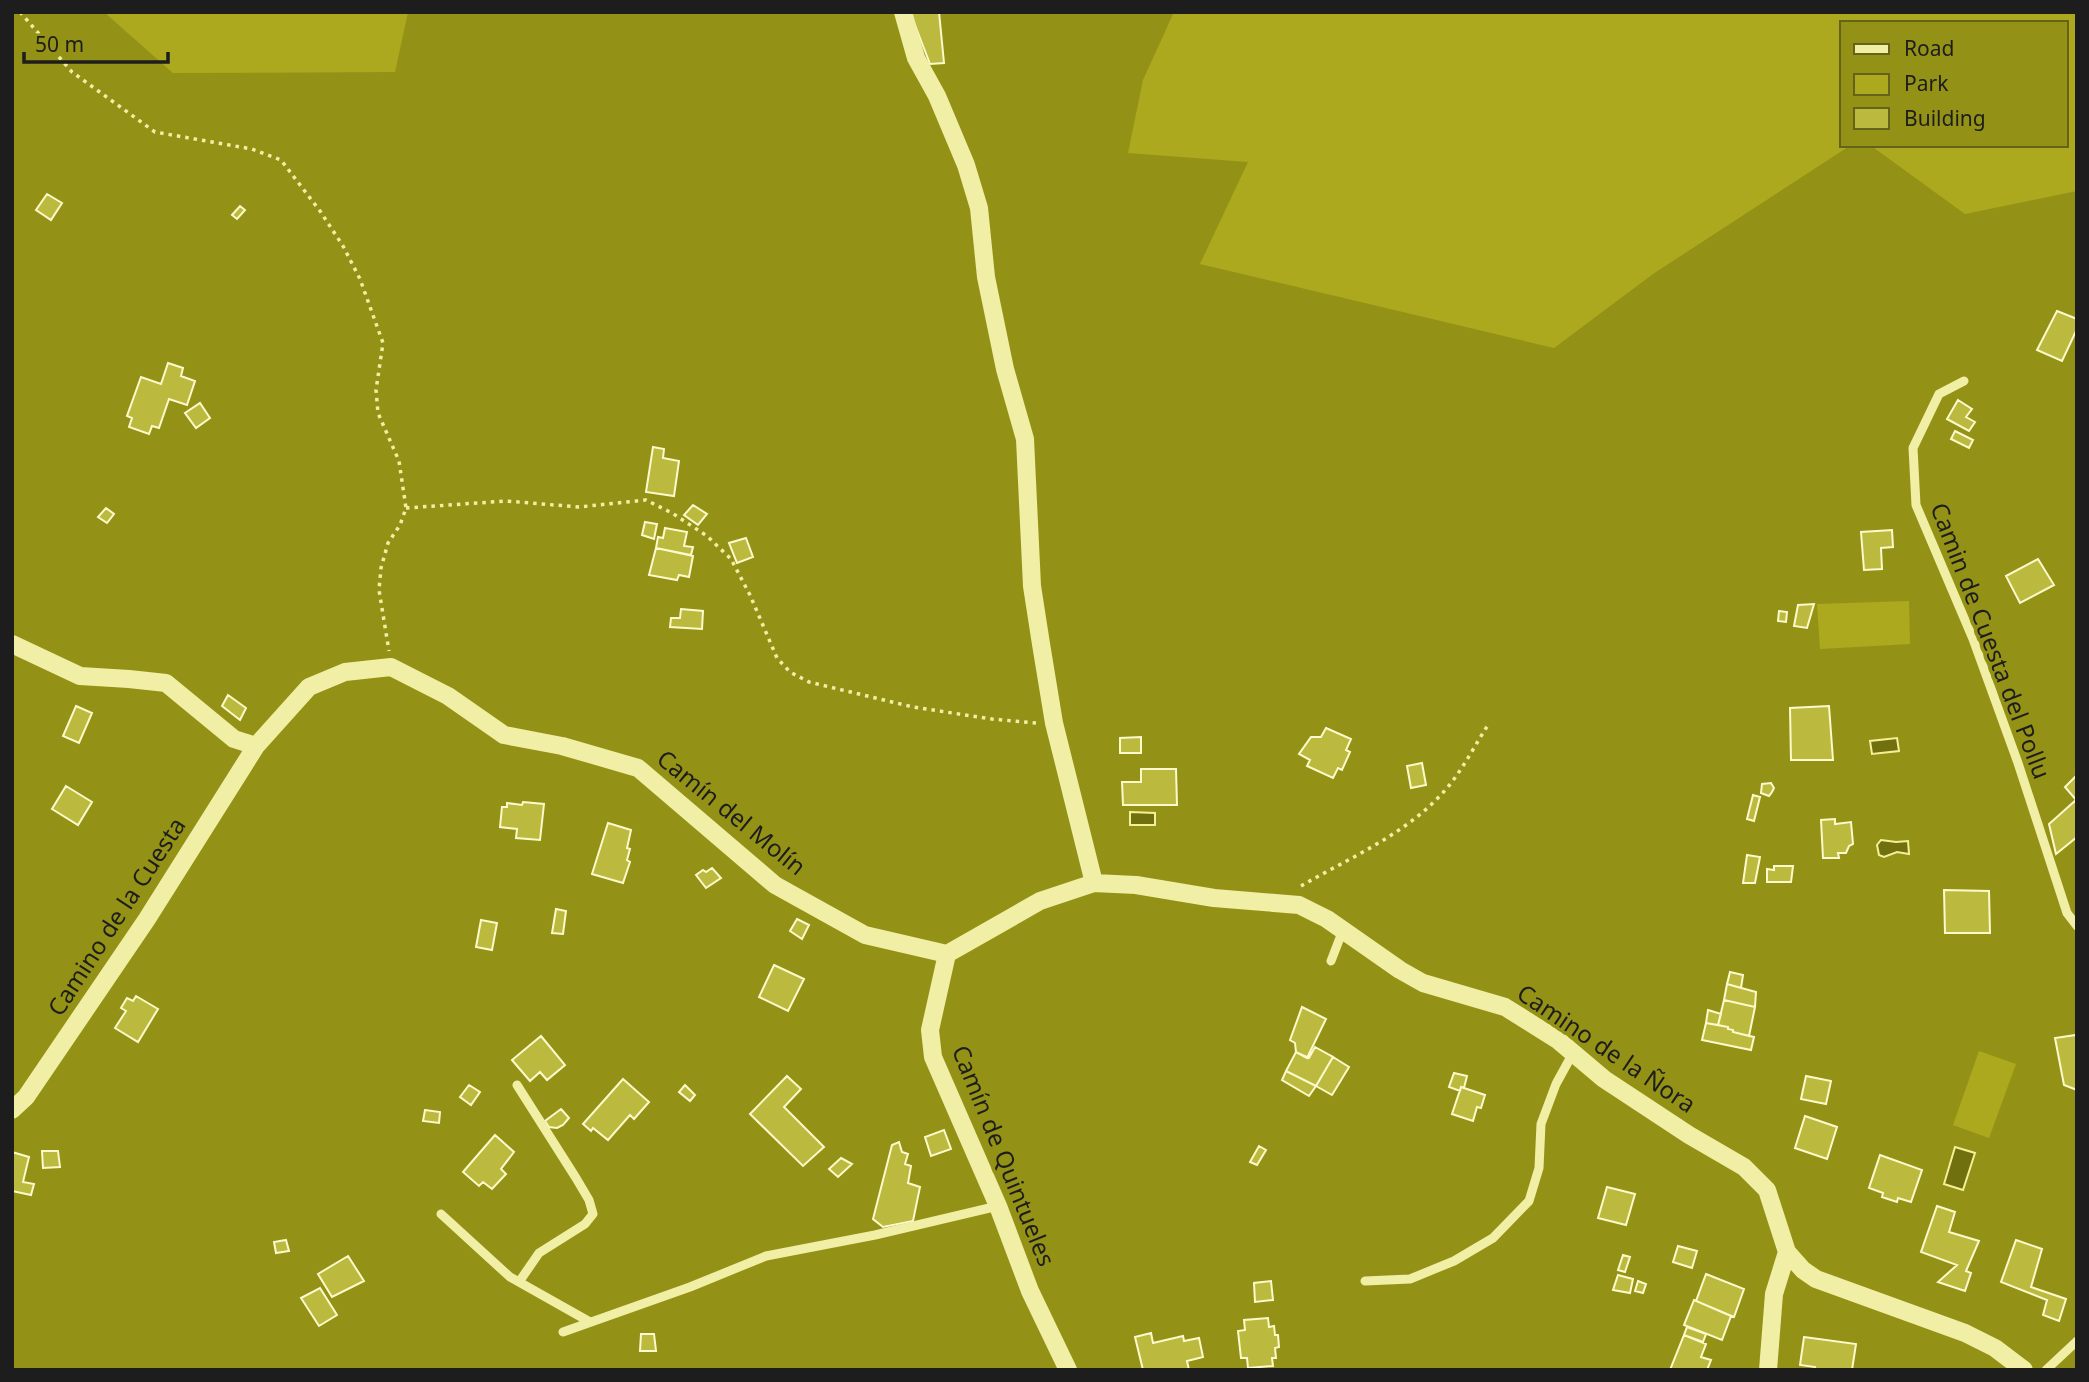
<svg xmlns="http://www.w3.org/2000/svg" width="2089" height="1382" font-family="'Noto Sans',sans-serif">
<style>
.green{fill:#ada91e}
.water{fill:#70700e;stroke:#f4f098;stroke-width:2}
.building{fill:#bbb93e;stroke:#fcfacc;stroke-width:2}
.lines{fill:none;stroke-linecap:round;stroke-linejoin:round}
.path{stroke:#f1efa5;stroke-width:3.5;stroke-dasharray:3.5 5;stroke-linecap:butt}
.lane{stroke:#f1efa5;stroke-width:9}
.street{stroke:#f1efa5;stroke-width:18}
.labels{text-anchor:middle;stroke-width:7;stroke-linejoin:round;paint-order:stroke}
.street-label{font-size:24px;fill:#1d1d1d;stroke:#949216}
</style>
<rect width="100%" height="100%" fill="#949216"/>
<path class="green" d="M 104,12 L 408,12 L 395,72 L 173,73 Z
M 1174,12 L 2077,12 L 2077,191 L 1965,214 L 1870,145 L 2066,145 L 2066,23 L 1842,23 L 1842,145 L 1851,145 L 1653,274 L 1554,348 L 1200,264 L 1248,162 L 1128,153 L 1143,80 Z
M 1909,601 L 1910,644 L 1820,649 L 1817,604 Z
M 1979,1051 L 2016,1064 L 1989,1138 L 1953,1125 Z"/>
<path class="water" d="M 1897,738 L 1899,751 L 1872,754 L 1870,741 Z
M 1130,812 L 1155,813 L 1155,825 L 1130,825 Z
M 1881,840 L 1896,842 L 1908,841 L 1909,854 L 1897,852 L 1884,857 L 1879,855 L 1877,845 Z
M 1955,1147 L 1975,1153 L 1963,1190 L 1944,1184 Z"/>
<path class="building" d="M 910,12 L 939,12 L 944,63 L 930,64 Z
M 47,194 L 62,203 L 51,220 L 36,210 Z
M 240,206 L 245,210 L 237,219 L 232,215 Z
M 2057,311 L 2077,319 L 2077,329 L 2062,361 L 2037,350 Z
M 168,363 L 183,368 L 181,376 L 195,381 L 187,405 L 169,399 L 159,428 L 152,426 L 149,434 L 129,427 L 132,418 L 127,416 L 141,377 L 161,384 Z
M 1958,400 L 1972,409 L 1966,417 L 1975,422 L 1969,431 L 1947,419 Z
M 200,403 L 210,418 L 196,428 L 185,413 Z
M 1955,431 L 1973,440 L 1969,448 L 1951,439 Z
M 653,447 L 664,449 L 663,458 L 679,461 L 674,496 L 646,492 Z
M 693,505 L 707,514 L 698,525 L 684,515 Z
M 106,508 L 114,514 L 107,523 L 98,517 Z
M 645,522 L 657,524 L 654,539 L 642,535 Z
M 665,528 L 687,532 L 684,546 L 693,547 L 691,555 L 656,548 L 658,537 L 663,538 Z
M 1892,530 L 1893,547 L 1881,548 L 1882,569 L 1864,570 L 1861,532 Z
M 746,538 L 753,557 L 737,563 L 729,543 Z
M 656,548 L 693,556 L 689,577 L 679,575 L 677,580 L 649,575 Z
M 2038,559 L 2054,585 L 2020,603 L 2006,576 Z
M 1814,604 L 1807,628 L 1794,626 L 1798,605 Z
M 681,609 L 703,611 L 702,629 L 670,627 L 671,618 L 680,618 Z
M 1779,611 L 1787,612 L 1786,622 L 1778,621 Z
M 228,695 L 246,708 L 240,720 L 222,706 Z
M 76,706 L 92,713 L 79,743 L 63,736 Z
M 1829,706 L 1833,760 L 1791,760 L 1790,708 Z
M 1326,728 L 1351,739 L 1346,750 L 1350,752 L 1342,770 L 1338,768 L 1333,778 L 1307,766 L 1310,760 L 1299,754 L 1311,737 L 1321,737 Z
M 1141,737 L 1141,753 L 1120,753 L 1120,738 Z
M 1422,763 L 1426,785 L 1411,788 L 1407,766 Z
M 1141,769 L 1176,769 L 1177,805 L 1123,805 L 1122,782 L 1141,782 Z
M 2077,775 L 2077,801 L 2065,787 Z
M 1771,783 L 1774,788 L 1772,792 L 1769,796 L 1761,793 L 1762,784 Z
M 66,786 L 92,802 L 78,825 L 52,809 Z
M 1753,795 L 1760,797 L 1754,821 L 1747,819 Z
M 2076,800 L 2077,837 L 2056,854 L 2049,824 Z
M 523,802 L 544,804 L 540,840 L 516,838 L 517,829 L 500,827 L 502,807 L 507,807 L 507,803 L 522,805 Z
M 1835,819 L 1835,824 L 1851,822 L 1853,844 L 1849,846 L 1846,853 L 1838,853 L 1839,858 L 1823,858 L 1821,820 Z
M 608,823 L 631,830 L 627,848 L 630,849 L 627,860 L 630,862 L 623,883 L 592,874 Z
M 1747,855 L 1760,857 L 1755,883 L 1743,883 Z
M 1774,866 L 1793,866 L 1791,882 L 1767,882 L 1767,869 L 1774,870 Z
M 712,868 L 721,878 L 706,888 L 696,875 L 703,870 L 706,872 Z
M 1944,890 L 1989,891 L 1990,933 L 1945,933 Z
M 556,909 L 566,911 L 563,934 L 552,933 Z
M 797,919 L 809,925 L 802,939 L 790,931 Z
M 481,920 L 497,923 L 492,950 L 476,947 Z
M 774,965 L 804,979 L 788,1011 L 759,997 Z
M 1730,972 L 1743,975 L 1741,988 L 1727,984 Z
M 1727,984 L 1756,992 L 1755,1007 L 1724,1000 Z
M 136,996 L 158,1009 L 138,1042 L 115,1028 L 126,1011 L 121,1008 L 127,998 L 133,1001 Z
M 1724,1000 L 1755,1007 L 1749,1036 L 1733,1032 L 1733,1030 L 1728,1029 L 1728,1027 L 1718,1025 Z
M 1302,1007 L 1326,1019 L 1307,1058 L 1296,1052 L 1295,1043 L 1290,1040 Z
M 1708,1010 L 1721,1014 L 1718,1025 L 1706,1023 Z
M 1706,1023 L 1728,1027 L 1728,1029 L 1733,1030 L 1733,1032 L 1754,1037 L 1751,1050 L 1702,1040 Z
M 2076,1035 L 2077,1041 L 2077,1090 L 2064,1085 L 2055,1038 Z
M 541,1036 L 565,1065 L 547,1080 L 540,1072 L 530,1081 L 512,1060 Z
M 1315,1047 L 1333,1057 L 1316,1086 L 1286,1071 L 1296,1052 L 1309,1058 Z
M 1333,1057 L 1349,1067 L 1332,1095 L 1316,1086 Z
M 1286,1071 L 1316,1086 L 1309,1096 L 1282,1080 Z
M 1454,1073 L 1467,1076 L 1464,1088 L 1461,1087 L 1460,1091 L 1449,1087 Z
M 787,1076 L 801,1089 L 784,1107 L 824,1147 L 803,1166 L 750,1114 Z
M 1806,1076 L 1831,1081 L 1826,1104 L 1801,1099 Z
M 623,1079 L 649,1102 L 634,1119 L 630,1115 L 608,1140 L 593,1128 L 591,1131 L 583,1124 Z
M 469,1085 L 480,1092 L 471,1105 L 460,1097 Z
M 685,1085 L 695,1095 L 690,1101 L 679,1092 Z
M 1461,1087 L 1485,1095 L 1481,1108 L 1477,1107 L 1473,1121 L 1452,1114 Z
M 561,1109 L 569,1118 L 563,1125 L 557,1128 L 549,1127 L 545,1121 Z
M 425,1110 L 440,1112 L 439,1123 L 423,1121 Z
M 1805,1116 L 1837,1127 L 1827,1159 L 1795,1148 Z
M 944,1130 L 951,1149 L 931,1156 L 925,1137 Z
M 495,1135 L 514,1152 L 501,1169 L 506,1174 L 492,1189 L 483,1182 L 479,1186 L 463,1172 Z
M 899,1142 L 902,1152 L 908,1154 L 905,1164 L 911,1166 L 908,1183 L 920,1187 L 913,1221 L 883,1227 L 873,1219 L 892,1145 Z
M 1259,1146 L 1266,1150 L 1257,1165 L 1250,1162 Z
M 42,1151 L 58,1151 L 60,1167 L 43,1168 Z
M 12,1152 L 29,1157 L 23,1182 L 34,1184 L 31,1195 L 12,1191 Z
M 1880,1155 L 1922,1170 L 1911,1202 L 1898,1198 L 1897,1202 L 1882,1197 L 1883,1193 L 1869,1188 Z
M 841,1158 L 852,1164 L 838,1177 L 829,1169 Z
M 1607,1187 L 1635,1194 L 1626,1225 L 1598,1218 Z
M 1937,1206 L 1955,1212 L 1949,1232 L 1979,1241 L 1966,1271 L 1971,1273 L 1965,1291 L 1938,1282 L 1957,1265 L 1921,1252 Z
M 286,1240 L 289,1251 L 276,1253 L 274,1242 Z
M 2016,1240 L 2042,1249 L 2031,1287 L 2066,1299 L 2059,1321 L 2043,1315 L 2047,1300 L 2001,1282 Z
M 1678,1246 L 1697,1251 L 1692,1268 L 1673,1262 Z
M 1623,1255 L 1630,1257 L 1625,1272 L 1618,1270 Z
M 348,1256 L 364,1281 L 332,1297 L 318,1274 Z
M 1706,1274 L 1744,1289 L 1734,1317 L 1696,1301 Z
M 1618,1275 L 1633,1279 L 1630,1293 L 1613,1290 Z
M 1271,1281 L 1273,1300 L 1255,1302 L 1254,1283 Z
M 1638,1281 L 1646,1284 L 1643,1293 L 1635,1291 Z
M 320,1288 L 337,1315 L 319,1326 L 301,1298 Z
M 1694,1300 L 1731,1316 L 1722,1340 L 1684,1325 Z
M 1268,1318 L 1269,1327 L 1274,1326 L 1275,1335 L 1278,1335 L 1279,1347 L 1275,1348 L 1276,1358 L 1272,1358 L 1273,1366 L 1248,1368 L 1247,1358 L 1241,1358 L 1238,1331 L 1245,1330 L 1244,1320 Z
M 1687,1327 L 1706,1334 L 1703,1342 L 1684,1335 Z
M 1151,1333 L 1153,1343 L 1183,1336 L 1184,1341 L 1199,1338 L 1203,1357 L 1187,1361 L 1189,1370 L 1143,1370 L 1135,1337 Z
M 641,1334 L 654,1334 L 656,1351 L 640,1351 Z
M 1684,1335 L 1706,1344 L 1701,1357 L 1711,1360 L 1707,1370 L 1670,1370 Z
M 1804,1337 L 1856,1344 L 1852,1370 L 1814,1370 L 1815,1367 L 1800,1365 Z"/>
<g class="lines">
<path class="path" d="M 20,12 L 72,72 L 155,132 L 252,149 L 281,160 L 320,211 L 343,246 L 360,279 L 383,343 L 376,390 L 378,413 L 399,461 L 406,508 L 400,525 L 388,543 L 381,568 L 379,590 L 389,651
M 406,508 L 506,501 L 579,507 L 646,500 L 672,513 L 707,536 L 731,559 L 750,595 L 777,658 L 790,672 L 809,682 L 913,707 L 992,719 L 1036,723
M 1301,886 C 1351,857 1409,833 1447,788 C 1463,769 1475,745 1488,725"/>
<path class="lane" d="M 1964,381 L 1939,394 L 1913,448 L 1916,505 L 1973,639 L 2018,763 L 2067,913 L 2077,926
M 1331,961 L 1343,930
M 517,1085 L 576,1178 L 589,1200 L 593,1214 L 585,1224 L 539,1253 L 519,1282
M 441,1214 L 510,1277 L 590,1322
M 1365,1281 L 1410,1279 L 1454,1261 L 1493,1238 L 1529,1201 L 1539,1168 L 1541,1124 L 1556,1084 L 1573,1053
M 563,1332 L 690,1287 L 766,1256 L 875,1235 L 998,1206
M 2046,1370 L 2077,1341"/>
<path class="street" d="M 903,12 L 916,58 L 937,96 L 966,165 L 979,208 L 986,277 L 1005,369 L 1025,439 L 1032,586 L 1041,644 L 1054,723 L 1094,883
M 12,644 L 80,676 L 129,679 L 166,683 L 234,739 L 256,746 L 309,687 L 345,672 L 391,667 L 448,696 L 504,735 L 562,746 L 638,768 L 775,885 L 865,935 L 947,954 L 1040,901 L 1094,883 L 1136,885 L 1214,898 L 1299,905 L 1327,919 L 1400,970 L 1423,983 L 1505,1007 L 1559,1041 L 1604,1079 L 1689,1135 L 1744,1167 L 1767,1190 L 1787,1252 L 1803,1270 L 1816,1279 L 1965,1333 L 1995,1348 L 2024,1370
M 947,954 L 930,1030 L 933,1057 L 998,1206 L 1030,1291 L 1068,1370
M 12,1110 L 26,1097 L 147,919 L 256,746
M 1768,1370 L 1774,1294 L 1787,1252"/>
</g>
<g class="labels">
<g class="street-label">
<text transform="translate(1990 641) rotate(69)" y="8">Camin de Cuesta del Pollu</text>
<text transform="translate(731 813) rotate(39)" y="8">Camín del Molín</text>
<text transform="translate(117 917) rotate(-57)" y="8">Camino de la Cuesta</text>
<text transform="translate(1606 1049) rotate(34)" y="8">Camino de la Ñora</text>
<text transform="translate(1003 1156) rotate(68)" y="8">Camín de Quintueles</text>
</g>
</g>
<rect width="2089" height="1382" fill="none" stroke="#1d1d1d" stroke-width="28"/>
<rect x="1840" y="21" width="228" height="126" fill="#949216" stroke="#646319" stroke-width="2"/>
<rect x="1854" y="44" width="35" height="10" fill="#f1efa5" stroke="#646319" stroke-width="2"/>
<text x="1904" y="56" font-size="21" fill="#1d1d1d">Road</text>
<rect x="1854" y="74" width="35" height="21" fill="#ada91e" stroke="#646319" stroke-width="2"/>
<text x="1904" y="91" font-size="21" fill="#1d1d1d">Park</text>
<rect x="1854" y="108" width="35" height="21" fill="#bbb93e" stroke="#646319" stroke-width="2"/>
<text x="1904" y="126" font-size="21" fill="#1d1d1d">Building</text>
<path d="M24 52v10h144v-10" fill="none" stroke="#1d1d1d" stroke-width="3.5"/>
<text x="35" y="52" font-size="21" fill="#1d1d1d" stroke="#949216" stroke-width="5" paint-order="stroke">50 m</text>
</svg>
